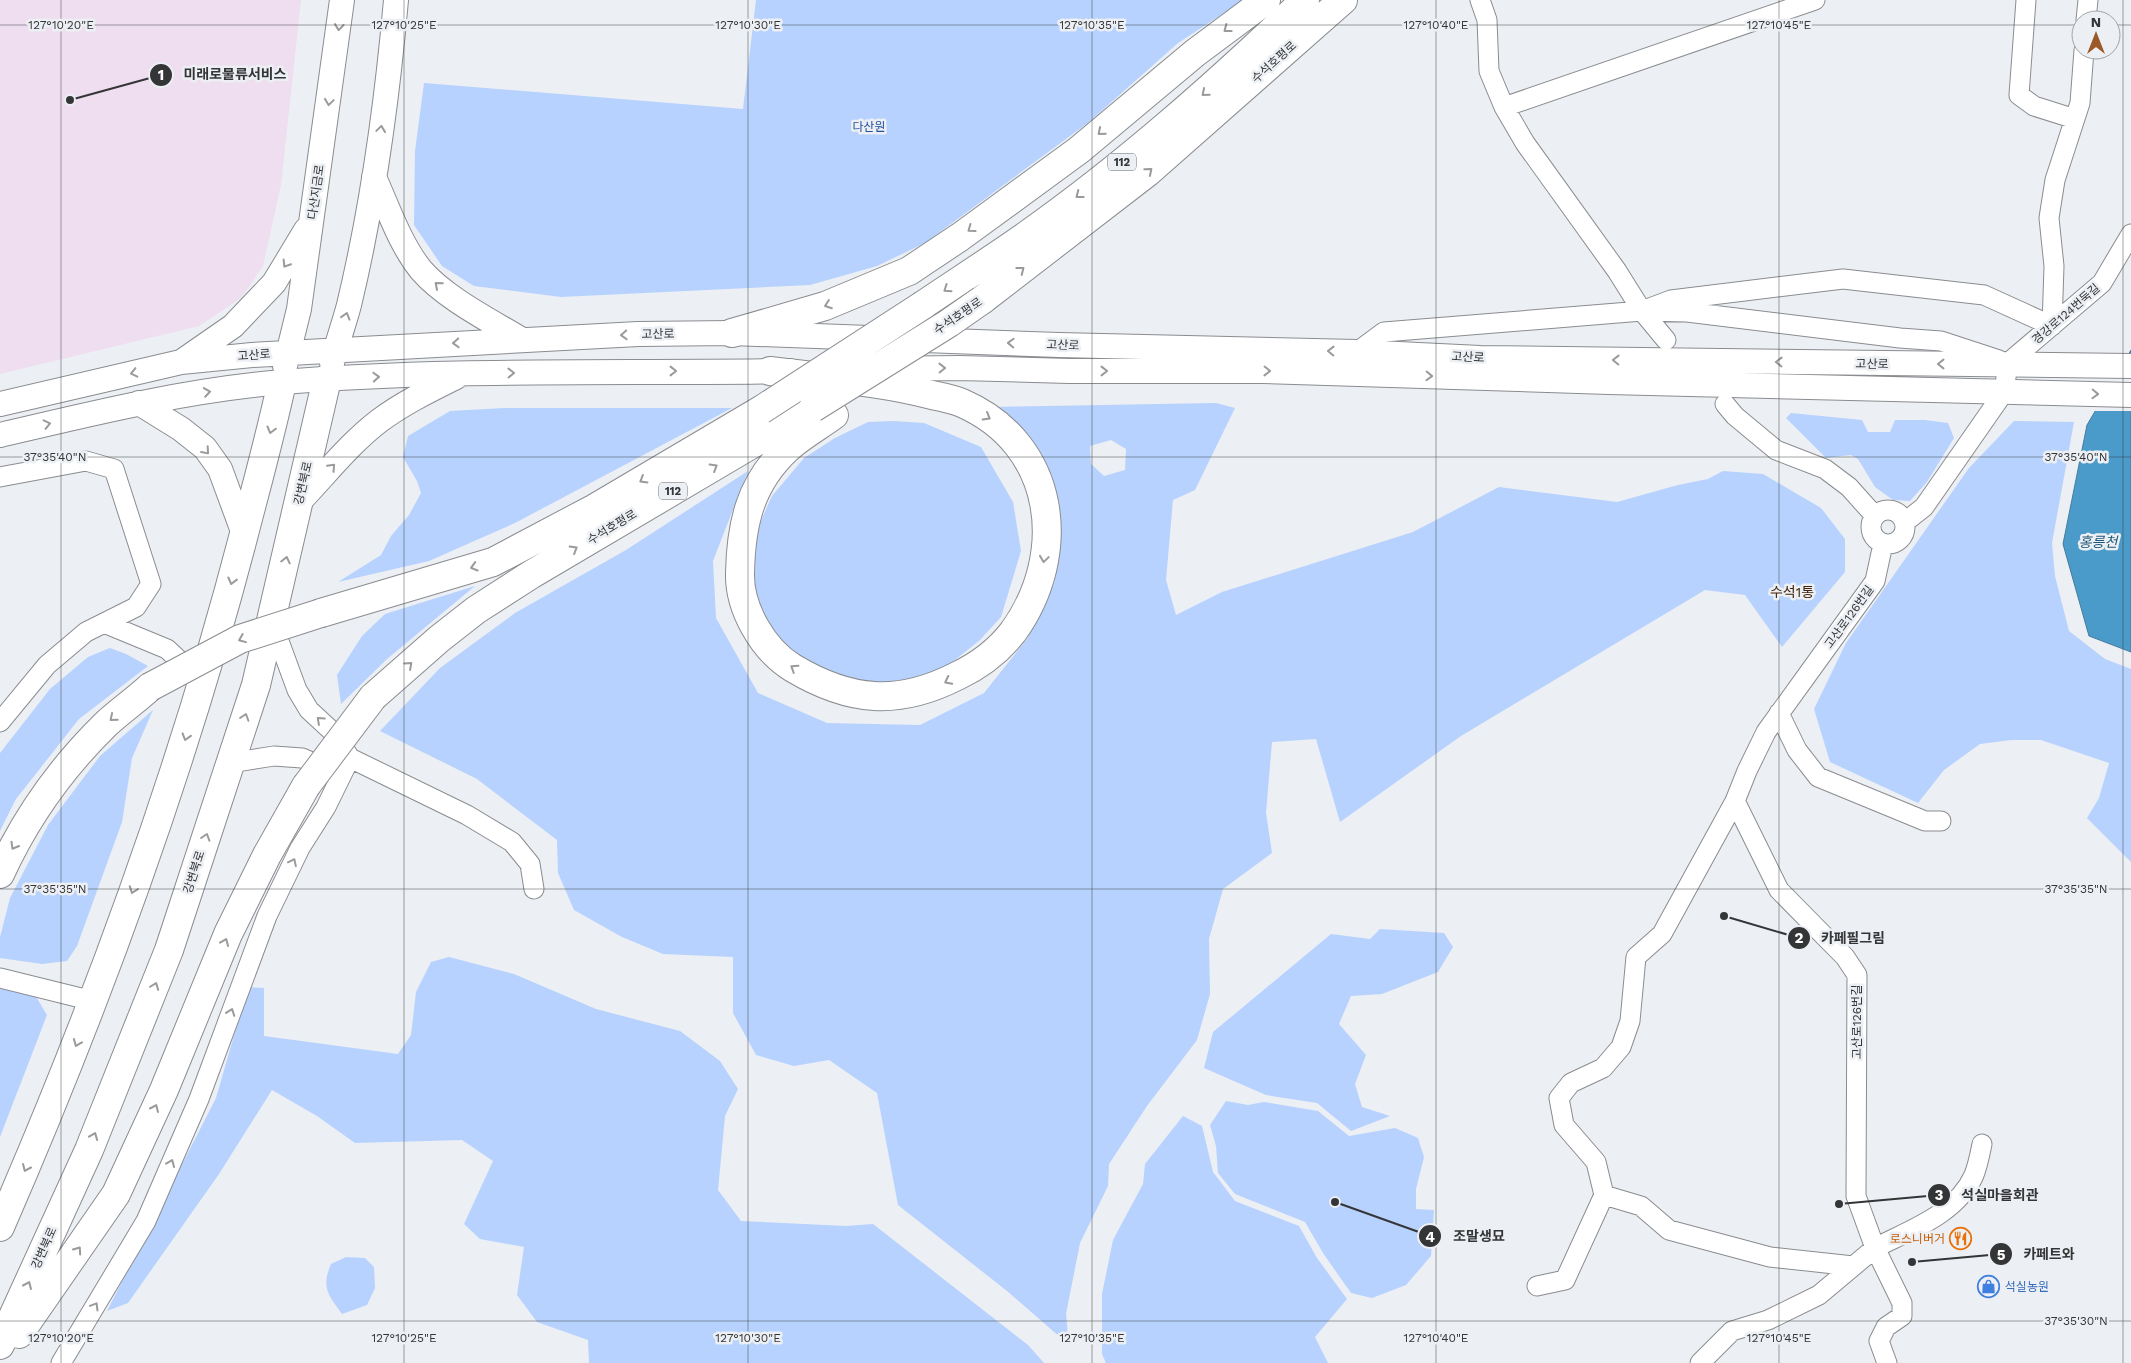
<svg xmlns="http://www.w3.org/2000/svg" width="2131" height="1363" font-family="'Work Sans','Noto Sans KR',sans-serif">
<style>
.commercial{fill:#efdef0}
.green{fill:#b7d2fe;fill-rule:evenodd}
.water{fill:#4b9bca;stroke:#447c9e}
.pier{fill:#eceff3}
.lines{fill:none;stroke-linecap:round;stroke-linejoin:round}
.minor-casing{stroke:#8a8c90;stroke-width:21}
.tertiary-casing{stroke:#8a8c90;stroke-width:26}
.trunk-casing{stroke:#8a8c90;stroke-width:30}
.minor{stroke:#fff;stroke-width:19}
.tertiary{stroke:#fff;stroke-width:24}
.trunk{stroke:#fff;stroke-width:28}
.trunk-bridge-casing{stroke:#8a8c90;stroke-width:30;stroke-linecap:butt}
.trunk-bridge{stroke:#fff;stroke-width:28}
.oneway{stroke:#9a9a9b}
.ticks{fill:none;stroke:#343537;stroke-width:1;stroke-opacity:0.45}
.labels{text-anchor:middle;stroke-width:5;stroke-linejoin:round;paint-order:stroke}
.shield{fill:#eceff3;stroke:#6b6d6f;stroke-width:1}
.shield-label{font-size:11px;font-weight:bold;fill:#343537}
.street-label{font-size:12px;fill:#343537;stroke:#eceff3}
.park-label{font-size:12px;fill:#24529f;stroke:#eceff3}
.food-label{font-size:12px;fill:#c56008;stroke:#eceff3;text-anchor:end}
.shop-label{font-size:12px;fill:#366cbe;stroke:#eceff3;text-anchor:start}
.water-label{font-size:14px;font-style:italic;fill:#1a5677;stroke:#eceff3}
.neighbourhood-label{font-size:14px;fill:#43230b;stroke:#eceff3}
.ticks-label{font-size:12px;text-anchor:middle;fill:#343537;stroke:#eceff3;stroke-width:5;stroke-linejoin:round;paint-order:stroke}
.leader{fill:none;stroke:#343537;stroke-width:2}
.callout-dot{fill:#343537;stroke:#eceff3;stroke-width:2}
.mark-label{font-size:15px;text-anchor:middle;font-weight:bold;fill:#fff}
.callout-label{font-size:14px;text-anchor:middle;font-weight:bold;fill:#343537;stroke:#eceff3;stroke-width:5;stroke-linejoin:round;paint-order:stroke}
</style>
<rect width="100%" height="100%" fill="#eceff3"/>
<path class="commercial" d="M 0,0 L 301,0 L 281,185 L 263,266 L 241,298 L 199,326 L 0,374 Z"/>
<path class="green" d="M 756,0 L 1244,0 L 1178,43 L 1089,122 L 925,243 L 877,266 L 810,285 L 561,297 L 474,286 L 442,266 L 414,225 L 415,151 L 424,83 L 743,109 Z
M 1216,403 L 1235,408 L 1195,490 L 1173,500 L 1166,580 L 1176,615 L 1222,592 L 1413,532 L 1499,487 L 1617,502 L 1678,485 L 1708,479 L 1723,471 L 1763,474 L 1821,508 L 1845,539 L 1845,572 L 1782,647 L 1745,595 L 1705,590 L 1461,736 L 1340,822 L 1316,739 L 1272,742 L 1266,813 L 1272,853 L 1223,889 L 1209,939 L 1210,994 L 1197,1040 L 1147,1106 L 1109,1164 L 1108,1186 L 1080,1243 L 1066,1314 L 1069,1345 L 1007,1291 L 898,1205 L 877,1093 L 829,1060 L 794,1066 L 756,1055 L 733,1013 L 733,957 L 663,954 L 622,937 L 574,910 L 558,873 L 557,840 L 477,779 L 380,731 L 440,668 L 515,613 L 626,550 L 748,471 L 713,561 L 716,618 L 758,693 L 827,723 L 920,725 L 984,693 L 1027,639 L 1055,581 L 1057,530 L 985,407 ZM 1111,440 L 1126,449 L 1125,470 L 1104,476 L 1091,464 L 1090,446 Z
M 504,408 L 732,408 L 515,523 L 429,561 L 338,582 L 381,555 L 391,536 L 409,515 L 421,493 L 417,481 L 403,457 L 408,436 L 450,411 Z
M 1791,413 L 1862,420 L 1868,432 L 1890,432 L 1895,420 L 1925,420 L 1948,423 L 1954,438 L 1927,482 L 1910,501 L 1893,500 L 1875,487 L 1858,459 L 1851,455 L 1826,458 L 1786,418 Z
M 894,421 L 924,423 L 981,447 L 1013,502 L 1021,551 L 1001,617 L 980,640 L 940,672 L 898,687 L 841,687 L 796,665 L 763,626 L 751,574 L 753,538 L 772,496 L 804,458 L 835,438 L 868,422 Z
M 2014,421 L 2074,422 L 2052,543 L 2055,576 L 2069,631 L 2105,659 L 2131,669 L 2131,862 L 2087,818 L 2099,798 L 2109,763 L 2041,740 L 2011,740 L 1980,744 L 1944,770 L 1918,803 L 1830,762 L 1814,709 L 1846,643 L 1969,468 Z
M 475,586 L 387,659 L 341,704 L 337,675 L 362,636 L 385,614 Z
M 110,648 L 126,654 L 148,666 L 79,719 L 16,799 L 0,831 L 0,753 L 50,689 L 88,657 Z
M 153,710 L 132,758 L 122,822 L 77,946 L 67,961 L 42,964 L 0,958 L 0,937 L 10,898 L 48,825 L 100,756 Z
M 1380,929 L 1444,933 L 1453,947 L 1438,972 L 1382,994 L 1351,996 L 1339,1024 L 1366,1055 L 1355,1084 L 1362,1107 L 1390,1116 L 1351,1131 L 1317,1103 L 1266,1095 L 1204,1068 L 1213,1032 L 1331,934 L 1370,939 Z
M 449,957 L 514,974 L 596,1009 L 680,1031 L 720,1061 L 738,1089 L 725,1116 L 718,1190 L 741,1221 L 846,1226 L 873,1224 L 1028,1345 L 1044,1363 L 589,1363 L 588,1340 L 537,1322 L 517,1295 L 524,1247 L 480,1239 L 464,1224 L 493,1161 L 462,1140 L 355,1143 L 317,1116 L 272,1090 L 219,1174 L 128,1303 L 107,1311 L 216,1098 L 248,987 L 264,988 L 264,1036 L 398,1054 L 411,1035 L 416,992 L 431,962 Z
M 0,988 L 35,995 L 47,1015 L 0,1137 Z
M 1226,1101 L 1248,1105 L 1264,1102 L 1318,1111 L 1349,1136 L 1395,1128 L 1418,1138 L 1424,1157 L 1416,1189 L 1416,1209 L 1434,1210 L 1431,1256 L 1406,1285 L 1372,1298 L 1351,1293 L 1323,1253 L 1305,1222 L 1235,1194 L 1218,1173 L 1216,1146 L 1210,1125 Z
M 1183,1116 L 1202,1126 L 1213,1172 L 1235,1201 L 1299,1226 L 1317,1258 L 1347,1299 L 1315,1337 L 1328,1363 L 1106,1363 L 1102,1354 L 1102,1294 L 1113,1240 L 1143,1184 L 1145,1164 Z
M 346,1257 L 365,1258 L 374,1267 L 375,1288 L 367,1305 L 342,1314 C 328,1295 321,1287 331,1264 Z"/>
<path class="water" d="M 2131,350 L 2131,652 L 2089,636 L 2063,544 L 2087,425 Z"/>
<path class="pier" d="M 2126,353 L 2131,353 L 2131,411 L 2092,411 Z"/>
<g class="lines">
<defs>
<path id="minor" d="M 1480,0 L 1487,20 L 1489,71 L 1504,107 L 1525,143 L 1617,271 L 1642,311 L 1666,340
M 2026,0 L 2019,95 L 2034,106 L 2075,119
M 2086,20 L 2088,0
M 1504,107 L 1815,0
M 1642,311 L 1671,300 L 1843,279 L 1984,295 L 2052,326 L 2054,266 L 2049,218 L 2055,180 L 2080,103 L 2084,50
M 1357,352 L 1384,332 L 1642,311 L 1687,312 L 1900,338 L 1941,341 L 1999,360
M 1725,404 L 1735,416 L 1776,450 L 1825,469 L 1849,487 L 1875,516
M 0,477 L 86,461 L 114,469 L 151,584 L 136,607 L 86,632 L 47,665 L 0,722
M1871 527a17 17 0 1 1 34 0a17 17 0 1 1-34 0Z
M 1905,522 L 1924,507 L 2004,392 L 2008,363 L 2102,283 L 2131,234
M 272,622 L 297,690 L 309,710 L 335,734 L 350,758 L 467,815 L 512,842 L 530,864 L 534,889
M 104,623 L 167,649 L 195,675
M 1779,713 L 1797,750 L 1818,777 L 1925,821 L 1941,821
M 230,763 L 274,756 L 302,758 L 330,770
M 1735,801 L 1662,934 L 1636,957 L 1630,1021 L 1621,1047 L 1603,1068 L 1571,1083 L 1559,1098 L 1564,1125 L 1596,1162 L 1604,1195 L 1641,1206 L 1669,1230 L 1770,1257 L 1853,1266
M 0,978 L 93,1001
M 1537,1286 L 1565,1280 L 1604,1195
M 61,1363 L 146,1221 L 199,1099 L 267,916 L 300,848 L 326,807 L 350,758
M 1700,1363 L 1732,1331 L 1768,1320 L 1819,1295 L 1875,1248 L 1856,1196 L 1857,975 L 1845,957 L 1779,890 L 1735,801 L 1747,771 L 1766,732 L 1875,581 L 1883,544
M 1887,1363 L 1879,1341 L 1886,1327 L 1902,1316 L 1902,1303 L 1875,1248 C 1910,1230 1957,1214 1974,1175 C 1978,1165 1980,1154 1982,1144"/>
<path id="tertiary" d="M 374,177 C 388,208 400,244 421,270 C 445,298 491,321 522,340
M 184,360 L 233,326 L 274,283 L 306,230
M 332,363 C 337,343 344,324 349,305 C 373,205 387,102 396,0
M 285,366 L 299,309 L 342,0
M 871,369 L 959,368 L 1069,371 L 1263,371 L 1609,382 L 2131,395
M 139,403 L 181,429 L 205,448 L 220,469 L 244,534
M 0,404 L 181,362 L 252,355 L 638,334 L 732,333 L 1059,345 L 1357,352 L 1480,358 L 2131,366
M 0,435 C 93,413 187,390 283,382 C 451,368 621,374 790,371
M 299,502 C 325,475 349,444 379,421 C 403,403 430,390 456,377"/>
<path id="trunk" d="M 982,300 L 1148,172 L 1343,0
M 923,305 C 957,282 993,259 1027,235 C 1126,165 1217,84 1305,0
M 732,333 L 825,306 L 909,271 L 960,237 L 1079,150 L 1195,53 L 1266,0
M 770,371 C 824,378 880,381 932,395 C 942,397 953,399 962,403 C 1056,444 1070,553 1013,632 C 999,650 978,666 957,676 C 898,706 850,702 793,668 C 763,650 739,608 740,573 C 741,524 750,483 788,448 C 801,436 819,426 834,415
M 321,613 L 493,562 L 595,508 L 761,410
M 373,697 L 439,639 L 476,610 L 532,574 L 813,408
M 0,874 C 26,817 61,768 106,724 C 120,711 136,700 150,687
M 0,1227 C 98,1002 182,772 244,534 C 257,484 271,433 282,382
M 19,1334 L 116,1194 L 164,1090 L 228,934 L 267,855 L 306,786
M 0,1345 L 89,1150 L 169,950 L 256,685 L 327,379"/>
</defs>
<use href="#minor" class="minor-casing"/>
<use href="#tertiary" class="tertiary-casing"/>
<use href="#trunk" class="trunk-casing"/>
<use href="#minor" class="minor"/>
<use href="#tertiary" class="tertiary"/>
<use href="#trunk" class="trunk"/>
<defs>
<path id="trunk-bridge" d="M 813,408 L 949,323 L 982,300
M 761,410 L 923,305
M 150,687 L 240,639 L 321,613
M 306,786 L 373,697"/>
</defs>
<use href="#trunk-bridge" class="trunk-bridge-casing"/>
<use href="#trunk-bridge" class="trunk-bridge"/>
</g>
<defs><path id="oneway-chevron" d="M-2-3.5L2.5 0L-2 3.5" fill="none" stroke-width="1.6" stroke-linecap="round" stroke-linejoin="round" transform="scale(1.25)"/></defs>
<g class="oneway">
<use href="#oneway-chevron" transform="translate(339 27) rotate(96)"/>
<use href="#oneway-chevron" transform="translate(1227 29) rotate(143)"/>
<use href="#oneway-chevron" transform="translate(1205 93) rotate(140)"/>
<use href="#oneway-chevron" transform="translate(329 102) rotate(98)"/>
<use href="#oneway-chevron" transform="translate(381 129) rotate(-82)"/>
<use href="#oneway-chevron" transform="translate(1101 132) rotate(140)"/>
<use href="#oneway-chevron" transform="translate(1149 171) rotate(-40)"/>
<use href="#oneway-chevron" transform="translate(1079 195) rotate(142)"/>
<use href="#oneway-chevron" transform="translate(971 229) rotate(144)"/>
<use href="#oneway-chevron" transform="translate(286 264) rotate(122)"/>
<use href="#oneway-chevron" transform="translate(1021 270) rotate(-38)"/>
<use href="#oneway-chevron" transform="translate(438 285) rotate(-139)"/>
<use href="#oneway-chevron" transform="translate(947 289) rotate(146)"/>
<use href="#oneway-chevron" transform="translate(828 305) rotate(160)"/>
<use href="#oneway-chevron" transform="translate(346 316) rotate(-73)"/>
<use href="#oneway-chevron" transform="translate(624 335) rotate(177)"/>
<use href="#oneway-chevron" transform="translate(456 343) rotate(177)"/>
<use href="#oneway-chevron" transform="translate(1011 343) rotate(-178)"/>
<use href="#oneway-chevron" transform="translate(1331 351) rotate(-179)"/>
<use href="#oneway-chevron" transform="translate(1616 360) rotate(-179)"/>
<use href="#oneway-chevron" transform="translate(1779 362) rotate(-179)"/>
<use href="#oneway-chevron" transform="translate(1941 364) rotate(180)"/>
<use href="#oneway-chevron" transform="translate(942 368) rotate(-1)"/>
<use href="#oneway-chevron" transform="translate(673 371)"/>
<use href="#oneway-chevron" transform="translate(1104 371)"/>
<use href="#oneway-chevron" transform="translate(1267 371) rotate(1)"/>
<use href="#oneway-chevron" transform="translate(134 373) rotate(167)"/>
<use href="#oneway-chevron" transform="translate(511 373) rotate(-1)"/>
<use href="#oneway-chevron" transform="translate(1429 376) rotate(2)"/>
<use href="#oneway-chevron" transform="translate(376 377) rotate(-3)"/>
<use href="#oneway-chevron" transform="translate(207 392) rotate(-9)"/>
<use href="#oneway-chevron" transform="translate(2095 394) rotate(2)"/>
<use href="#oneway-chevron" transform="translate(987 417) rotate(30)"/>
<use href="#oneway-chevron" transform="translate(47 424) rotate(-13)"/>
<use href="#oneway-chevron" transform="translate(271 430) rotate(105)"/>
<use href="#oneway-chevron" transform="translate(206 451) rotate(49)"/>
<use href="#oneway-chevron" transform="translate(332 467) rotate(-47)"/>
<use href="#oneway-chevron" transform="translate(714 467) rotate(-31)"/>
<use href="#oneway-chevron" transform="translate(643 480) rotate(149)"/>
<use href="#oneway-chevron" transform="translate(574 549) rotate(-31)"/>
<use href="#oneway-chevron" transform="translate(1044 559) rotate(98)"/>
<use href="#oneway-chevron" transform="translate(286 560) rotate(-77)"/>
<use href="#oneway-chevron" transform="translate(474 567) rotate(164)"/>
<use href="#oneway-chevron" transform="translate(232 581) rotate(104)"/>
<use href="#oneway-chevron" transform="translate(242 639) rotate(158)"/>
<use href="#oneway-chevron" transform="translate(409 665) rotate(-42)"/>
<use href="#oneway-chevron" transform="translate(794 668) rotate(-147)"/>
<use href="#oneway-chevron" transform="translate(948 681) rotate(153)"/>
<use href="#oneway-chevron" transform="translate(245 717) rotate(-72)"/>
<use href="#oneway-chevron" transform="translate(113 718) rotate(140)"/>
<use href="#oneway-chevron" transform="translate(320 720) rotate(-138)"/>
<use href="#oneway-chevron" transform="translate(186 737) rotate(107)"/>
<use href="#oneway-chevron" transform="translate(206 837) rotate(-72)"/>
<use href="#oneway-chevron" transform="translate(14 846) rotate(120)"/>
<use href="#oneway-chevron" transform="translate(293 862) rotate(-64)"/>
<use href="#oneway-chevron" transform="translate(133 890) rotate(110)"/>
<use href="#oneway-chevron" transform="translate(225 942) rotate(-67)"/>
<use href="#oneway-chevron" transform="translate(155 986) rotate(-69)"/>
<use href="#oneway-chevron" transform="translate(231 1012) rotate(-70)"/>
<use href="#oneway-chevron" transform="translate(77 1043) rotate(112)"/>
<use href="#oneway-chevron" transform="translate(155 1108) rotate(-66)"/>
<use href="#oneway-chevron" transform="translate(94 1136) rotate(-68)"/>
<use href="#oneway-chevron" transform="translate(171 1163) rotate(-67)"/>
<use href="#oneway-chevron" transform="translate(26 1168) rotate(114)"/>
<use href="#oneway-chevron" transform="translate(78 1250) rotate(-55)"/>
<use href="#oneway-chevron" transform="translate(28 1285) rotate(-66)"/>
<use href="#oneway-chevron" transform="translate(95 1306) rotate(-59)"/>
</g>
<path class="ticks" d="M 61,0 L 61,1363M 404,0 L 404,1363M 748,0 L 748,1363M 1092,0 L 1092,1363M 1436,0 L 1436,1363M 1779,0 L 1779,1363M 2123,0 L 2123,1363M 0,25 L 2081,25M 2111,25 L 2131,25M 0,457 L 2131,457M 0,889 L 2131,889M 0,1321 L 2131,1321"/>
<defs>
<symbol id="restaurant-ring" viewBox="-11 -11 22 22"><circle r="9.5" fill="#eceff3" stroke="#e8710a" stroke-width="1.5"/><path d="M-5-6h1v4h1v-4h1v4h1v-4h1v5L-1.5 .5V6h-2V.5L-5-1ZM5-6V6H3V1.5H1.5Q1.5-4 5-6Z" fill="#e8710a"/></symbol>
<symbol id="shop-ring" viewBox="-11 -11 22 22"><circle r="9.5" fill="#eceff3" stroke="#3f7fe0" stroke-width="1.5"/><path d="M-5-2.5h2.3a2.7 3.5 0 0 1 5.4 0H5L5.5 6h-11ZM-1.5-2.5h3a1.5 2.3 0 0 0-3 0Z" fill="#3f7fe0"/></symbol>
</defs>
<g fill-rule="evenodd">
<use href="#restaurant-ring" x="1948" y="1226" width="25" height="25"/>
<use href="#shop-ring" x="1976" y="1274" width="25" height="25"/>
</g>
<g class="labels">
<g class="shield">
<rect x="1108" y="153.5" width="28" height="17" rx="4"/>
<rect x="659" y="482.5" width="28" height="17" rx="4"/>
</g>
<g class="shield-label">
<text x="1122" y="166">112</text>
<text x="673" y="495">112</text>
</g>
<g class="street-label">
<text transform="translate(1274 62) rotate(-42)" y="4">수석호평로</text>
<text transform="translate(316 192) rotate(-82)" y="4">다산지금로</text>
<text transform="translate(2066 314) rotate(-41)" y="4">경강로124번둑길</text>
<text transform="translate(958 316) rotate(-34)" y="4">수석호평로</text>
<text transform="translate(658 334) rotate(-1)" y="4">고산로</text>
<text transform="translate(1063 345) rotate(2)" y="4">고산로</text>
<text transform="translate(254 355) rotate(-4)" y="4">고산로</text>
<text transform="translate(1468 357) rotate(3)" y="4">고산로</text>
<text transform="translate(1872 364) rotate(1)" y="4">고산로</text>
<text transform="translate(303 483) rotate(-77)" y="4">강변북로</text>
<text transform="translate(612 527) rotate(-31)" y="4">수석호평로</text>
<text transform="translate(1849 617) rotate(-54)" y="4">고산로126번길</text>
<text transform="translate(194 872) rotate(-72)" y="4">강변북로</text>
<text transform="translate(1857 1022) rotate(-90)" y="4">고산로126번길</text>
<text transform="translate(44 1248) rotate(-66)" y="4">강변북로</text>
</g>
<g class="park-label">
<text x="869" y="131">다산원</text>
</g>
<g class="food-label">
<text x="1945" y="1243">로스니버거</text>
</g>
<g class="shop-label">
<text x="2005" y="1291">석실농원</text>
</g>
<g class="water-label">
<text x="2098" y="547">홍릉천</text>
</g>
<g class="neighbourhood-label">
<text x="1792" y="597">수석1통</text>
</g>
</g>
<g class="ticks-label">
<text x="61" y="29">127°10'20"E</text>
<text x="404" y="29">127°10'25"E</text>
<text x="748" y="29">127°10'30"E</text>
<text x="1092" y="29">127°10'35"E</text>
<text x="1436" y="29">127°10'40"E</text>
<text x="1779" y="29">127°10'45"E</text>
<text x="55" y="461">37°35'40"N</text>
<text x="2076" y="461">37°35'40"N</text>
<text x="55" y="893">37°35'35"N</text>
<text x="2076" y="893">37°35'35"N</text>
<text x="2076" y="1325">37°35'30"N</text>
<text x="61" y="1342">127°10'20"E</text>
<text x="404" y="1342">127°10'25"E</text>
<text x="748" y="1342">127°10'30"E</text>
<text x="1092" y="1342">127°10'35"E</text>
<text x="1436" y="1342">127°10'40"E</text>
<text x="1779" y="1342">127°10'45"E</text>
</g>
<path class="leader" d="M70 100L161 75M1724 916L1799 938M1839 1204L1939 1195M1335 1202L1430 1236M1912 1262L2001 1254"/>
<g class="callout-dot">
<circle cx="70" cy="100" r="5"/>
<circle cx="1724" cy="916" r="5"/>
<circle cx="1839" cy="1204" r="5"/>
<circle cx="1335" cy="1202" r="5"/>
<circle cx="1912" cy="1262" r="5"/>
<circle cx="161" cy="75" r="12"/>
<circle cx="1799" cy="938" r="12"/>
<circle cx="1939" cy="1195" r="12"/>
<circle cx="1430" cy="1236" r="12"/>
<circle cx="2001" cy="1254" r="12"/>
</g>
<g class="mark-label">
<text x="161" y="80">1</text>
<text x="1799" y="943">2</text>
<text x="1939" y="1200">3</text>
<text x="1430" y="1242">4</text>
<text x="2001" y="1260">5</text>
</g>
<g class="callout-label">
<text x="235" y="79">미래로물류서비스</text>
<text x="1853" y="943">카페필그림</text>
<text x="2000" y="1200">석실마을회관</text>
<text x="1479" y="1241">조말생묘</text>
<text x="2049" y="1259">카페트와</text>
</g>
<g transform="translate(2096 35)"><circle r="24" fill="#eceff3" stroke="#a2a5a8"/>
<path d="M0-4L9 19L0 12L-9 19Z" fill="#9c5928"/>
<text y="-8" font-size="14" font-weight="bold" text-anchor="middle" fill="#343537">N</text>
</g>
</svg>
